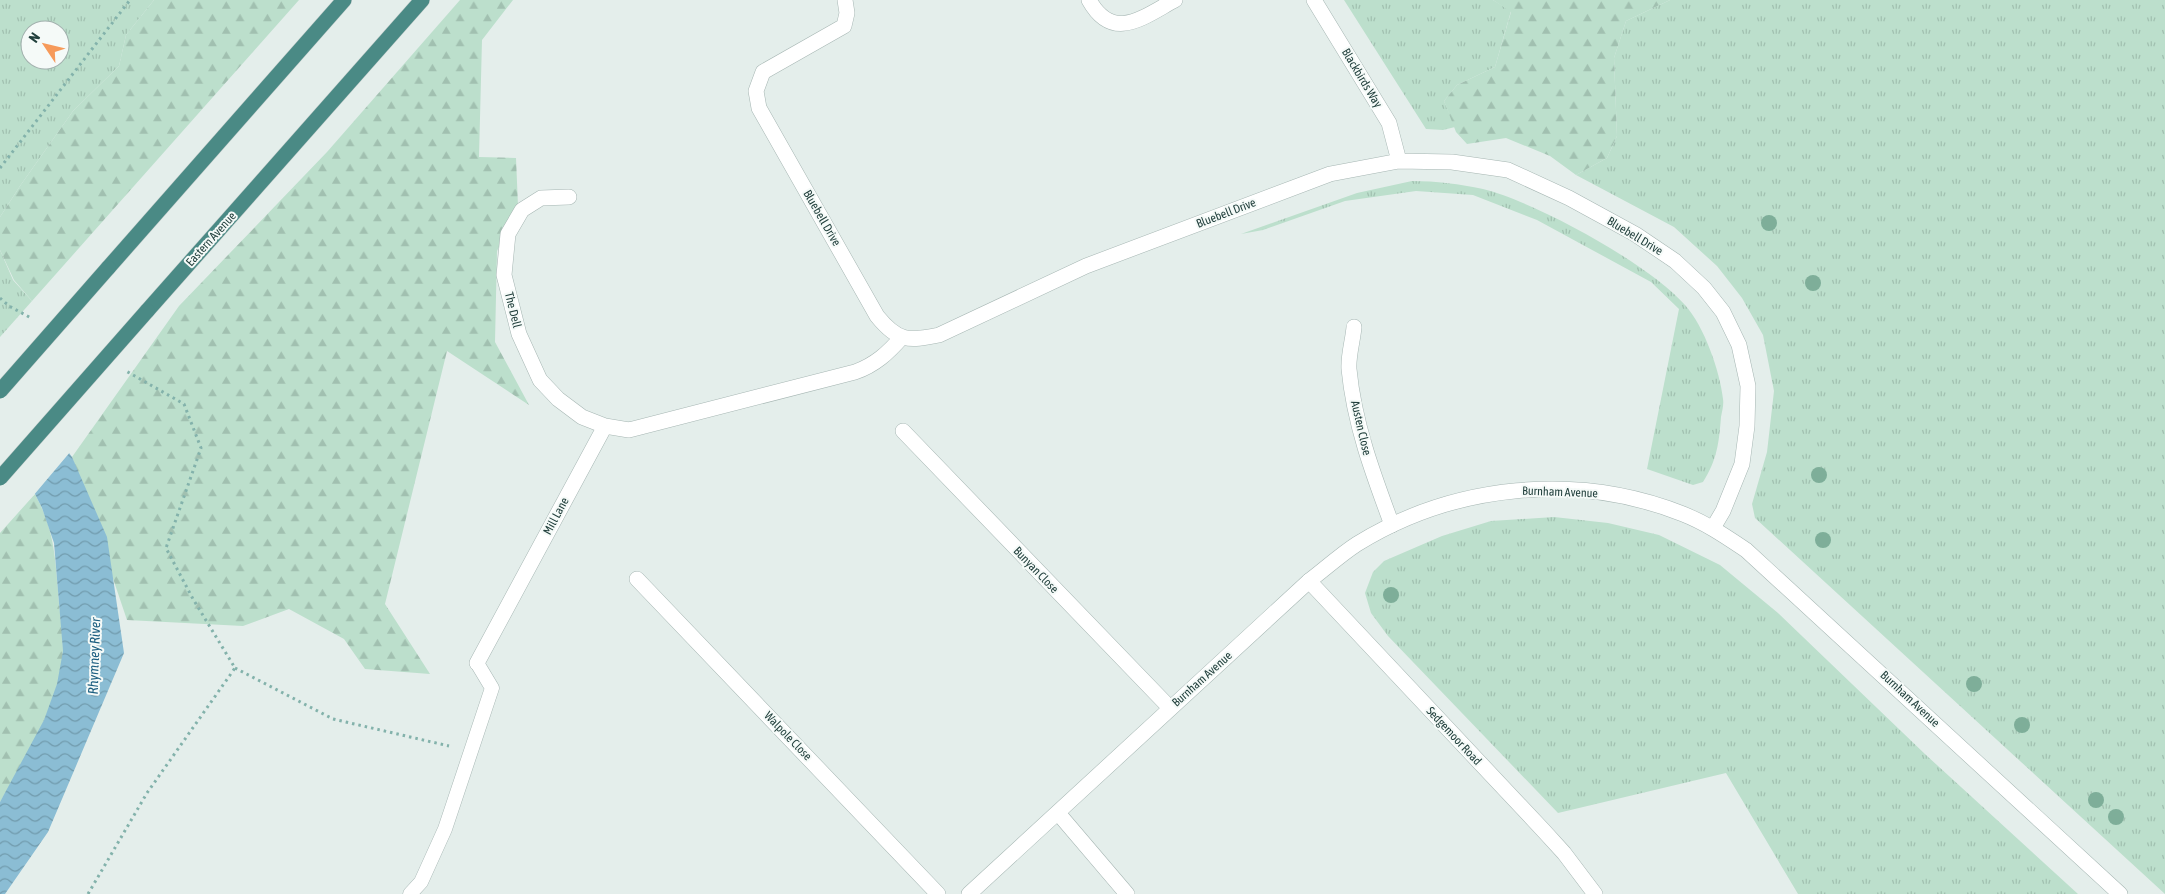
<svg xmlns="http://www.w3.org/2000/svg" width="2165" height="894" font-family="'Asap Condensed',sans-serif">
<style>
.grass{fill:url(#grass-tufts);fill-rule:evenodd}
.forest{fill:url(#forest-firs)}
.water{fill:url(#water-waves)}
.pier{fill:#e4eeeb}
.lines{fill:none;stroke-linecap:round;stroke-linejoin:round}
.service-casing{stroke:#a6b6b3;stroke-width:15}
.minor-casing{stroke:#a6b6b3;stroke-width:16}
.tertiary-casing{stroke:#a6b6b3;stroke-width:16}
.trunk-casing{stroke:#c1cac9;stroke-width:16}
.path{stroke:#83b2ab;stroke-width:3;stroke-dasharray:2.5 4;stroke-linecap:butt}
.service{stroke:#fff;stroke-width:14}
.minor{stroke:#fff;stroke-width:15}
.tertiary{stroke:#fff;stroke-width:15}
.trunk{stroke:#4a8a85;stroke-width:15}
.trunk-bridge-casing{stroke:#c1cac9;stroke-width:16;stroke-linecap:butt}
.trunk-bridge{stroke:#4a8a85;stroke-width:15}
.tree{fill:#7eae99}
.labels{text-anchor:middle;stroke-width:4;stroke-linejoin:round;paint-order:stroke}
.street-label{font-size:12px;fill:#22403d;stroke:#f5faf8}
.water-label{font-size:14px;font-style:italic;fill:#1a5d7f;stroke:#f5faf8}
</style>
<defs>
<pattern id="grass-tufts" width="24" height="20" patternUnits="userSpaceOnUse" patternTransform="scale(1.25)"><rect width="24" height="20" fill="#bcdfcc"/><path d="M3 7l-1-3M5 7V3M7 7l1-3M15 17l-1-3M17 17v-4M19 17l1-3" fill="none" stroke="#a1c0b0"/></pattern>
<pattern id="forest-firs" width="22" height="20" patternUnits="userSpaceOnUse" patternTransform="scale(1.25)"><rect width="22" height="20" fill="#bcdfcc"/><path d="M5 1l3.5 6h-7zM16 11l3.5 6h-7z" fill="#a1c0b0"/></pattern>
<pattern id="water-waves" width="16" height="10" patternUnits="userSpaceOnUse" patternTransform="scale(1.25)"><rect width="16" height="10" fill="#8bbdd4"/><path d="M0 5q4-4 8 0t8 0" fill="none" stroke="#719bad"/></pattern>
</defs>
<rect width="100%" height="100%" fill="#e4eeeb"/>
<path class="grass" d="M 0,0 L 154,0 L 126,35 L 119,66 L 73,111 L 20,186 L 0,217 ZM 30,30 L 60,30 L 60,60 L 30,60 Z
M 1344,0 L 1493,0 L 1511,11 L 1495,67 L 1457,85 L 1444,101 L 1455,127 L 1443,130 L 1426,129 Z
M 1670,0 L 2165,0 L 2165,894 L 1755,518 L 1752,504 L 1767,452 L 1774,391 L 1763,335 L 1742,298 L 1717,266 L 1674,227 L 1576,175 L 1607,158 L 1617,136 L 1614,58 L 1626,21 Z
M 1412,181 C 1436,181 1460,184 1483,189 C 1536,202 1649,264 1685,305 C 1704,326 1720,371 1723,399 C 1724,405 1722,411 1721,417 C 1719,443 1717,460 1703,482 L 1693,485 L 1647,469 L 1679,309 L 1651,282 L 1537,220 L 1473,195 L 1416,191 L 1345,201 L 1263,230 L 1241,234 L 1357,193 Z
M 0,250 L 13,280 L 32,301 L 0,337 Z
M 1554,517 L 1608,523 L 1659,535 L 1720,565 L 1778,613 L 1926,755 L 2078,894 L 1798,894 L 1726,773 L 1558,813 L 1388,636 L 1371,613 L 1365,593 L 1373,572 L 1384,561 L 1442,536 L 1491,521 Z"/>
<path class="forest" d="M 154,0 L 299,0 L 32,301 L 14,280 L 0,250 L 0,217 L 20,186 L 73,111 L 119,66 L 126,35 Z
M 460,0 L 513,0 L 482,40 L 479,157 L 516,158 L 518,206 L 497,251 L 495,342 L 529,405 L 447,351 L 385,604 L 430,674 L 365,669 L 344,639 L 289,609 L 243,626 L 127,620 L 72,457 L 179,306 L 327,152 Z
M 1493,0 L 1670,0 L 1626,21 L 1614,58 L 1617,136 L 1607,158 L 1576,175 L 1550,156 L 1506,138 L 1467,144 L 1456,132 L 1444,101 L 1457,85 L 1495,67 L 1511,12 Z
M 35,494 C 53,528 55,552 58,590 C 59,610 63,631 63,651 C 61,700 25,760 0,802 L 0,533 Z"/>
<path class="water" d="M 0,352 L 27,396 L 72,457 L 107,537 L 124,653 L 48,832 L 5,894 L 0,894 L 0,802 L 44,720 L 57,684 L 63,651 L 54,543 L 42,508 L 35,494 L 0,445 Z"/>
<path class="pier" d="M 0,350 L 29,394 L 71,451 L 33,496 L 0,449 Z"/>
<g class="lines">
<defs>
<path id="service" d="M 410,894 L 421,882 L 445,829 L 492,688 L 477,663"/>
<path id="minor" d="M 845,0 L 847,13 L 844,26 L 763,72 L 756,91 L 759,108 L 877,316 C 898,342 908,341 939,335 L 1086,266 L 1330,174 L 1399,161 L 1452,162 L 1508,170 L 1569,198 L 1635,234 L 1675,261 L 1704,288 L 1723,312 L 1739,345 L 1748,386 L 1747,426 L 1742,464 L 1723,511 L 1713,528
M 1089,0 C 1113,43 1143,17 1175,0
M 1314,0 L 1389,123 L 1399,161
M 569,197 L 541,198 L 522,210 L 508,234 L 504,275 L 519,334 L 540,380 L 558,399 L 582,417 L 605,426
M 1354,327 C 1353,340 1348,356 1349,369 C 1354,423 1373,474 1392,525
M 903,431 L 1170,708
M 637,579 L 938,894
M 1309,581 L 1543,830 L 1564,853 L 1595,894
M 477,663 L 605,426 L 629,430 L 855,372 C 875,365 888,353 902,337
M 1058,813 L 1127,894"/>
<path id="tertiary" d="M 969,894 L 1309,581 C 1325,569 1340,555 1357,544 C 1454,484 1577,472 1683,514 C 1706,523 1725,536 1746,550 L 2120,894"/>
<path id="trunk" d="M 108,268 L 344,0
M 147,311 L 422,0"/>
</defs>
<use href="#service" class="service-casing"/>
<use href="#minor" class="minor-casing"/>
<use href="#tertiary" class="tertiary-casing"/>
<use href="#trunk" class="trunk-casing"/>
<path class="path" d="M 0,168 L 130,0
M 0,298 L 9,306 L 31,318
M 235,668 L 333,719 L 449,746
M 88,894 L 147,793 L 235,668 L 193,599 L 166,548 L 201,448 L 184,404 L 126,371"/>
<use href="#service" class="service"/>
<use href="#minor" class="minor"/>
<use href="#tertiary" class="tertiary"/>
<use href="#trunk" class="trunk"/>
<defs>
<path id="trunk-bridge" d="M 0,391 L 108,268
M 0,478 L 147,311"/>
</defs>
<use href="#trunk-bridge" class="trunk-bridge-casing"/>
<use href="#trunk-bridge" class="trunk-bridge"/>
</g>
<g class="tree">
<circle cx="1769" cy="223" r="8"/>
<circle cx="1813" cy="283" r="8"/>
<circle cx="1819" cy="475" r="8"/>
<circle cx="1823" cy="540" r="8"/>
<circle cx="1391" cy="595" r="8"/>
<circle cx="1974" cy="684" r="8"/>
<circle cx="2022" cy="725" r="8"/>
<circle cx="2096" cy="800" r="8"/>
<circle cx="2116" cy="817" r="8"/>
</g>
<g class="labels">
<g class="street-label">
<text transform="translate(1362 78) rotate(59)" y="4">Blackbirds Way</text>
<text transform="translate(1226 213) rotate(-21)" y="4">Bluebell Drive</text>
<text transform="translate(822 218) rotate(60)" y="4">Bluebell Drive</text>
<text transform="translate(1635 236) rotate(31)" y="4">Bluebell Drive</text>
<text transform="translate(211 239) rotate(-48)" y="4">Eastern Avenue</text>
<text transform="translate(513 310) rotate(76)" y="4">The Dell</text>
<text transform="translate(1361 428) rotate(77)" y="4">Austen Close</text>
<text transform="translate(1560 492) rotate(2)" y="4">Burnham Avenue</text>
<text transform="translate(556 516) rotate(-62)" y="4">Mill Lane</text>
<text transform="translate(1036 570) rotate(46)" y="4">Bunyan Close</text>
<text transform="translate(1202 679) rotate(-42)" y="4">Burnham Avenue</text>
<text transform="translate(1910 699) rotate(43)" y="4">Burnham Avenue</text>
<text transform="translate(788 736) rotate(46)" y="4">Walpole Close</text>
<text transform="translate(1454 736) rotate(47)" y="4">Sedgemoor Road</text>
</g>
<g class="water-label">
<text transform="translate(94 656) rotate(-88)" y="5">Rhymney River</text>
</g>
</g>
<g transform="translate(45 45) rotate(305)"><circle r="24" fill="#f5faf8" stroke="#a1b0ad"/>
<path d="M0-4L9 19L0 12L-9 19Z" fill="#f69a5a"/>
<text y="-8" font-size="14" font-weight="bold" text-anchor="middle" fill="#22403d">N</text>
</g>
</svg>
